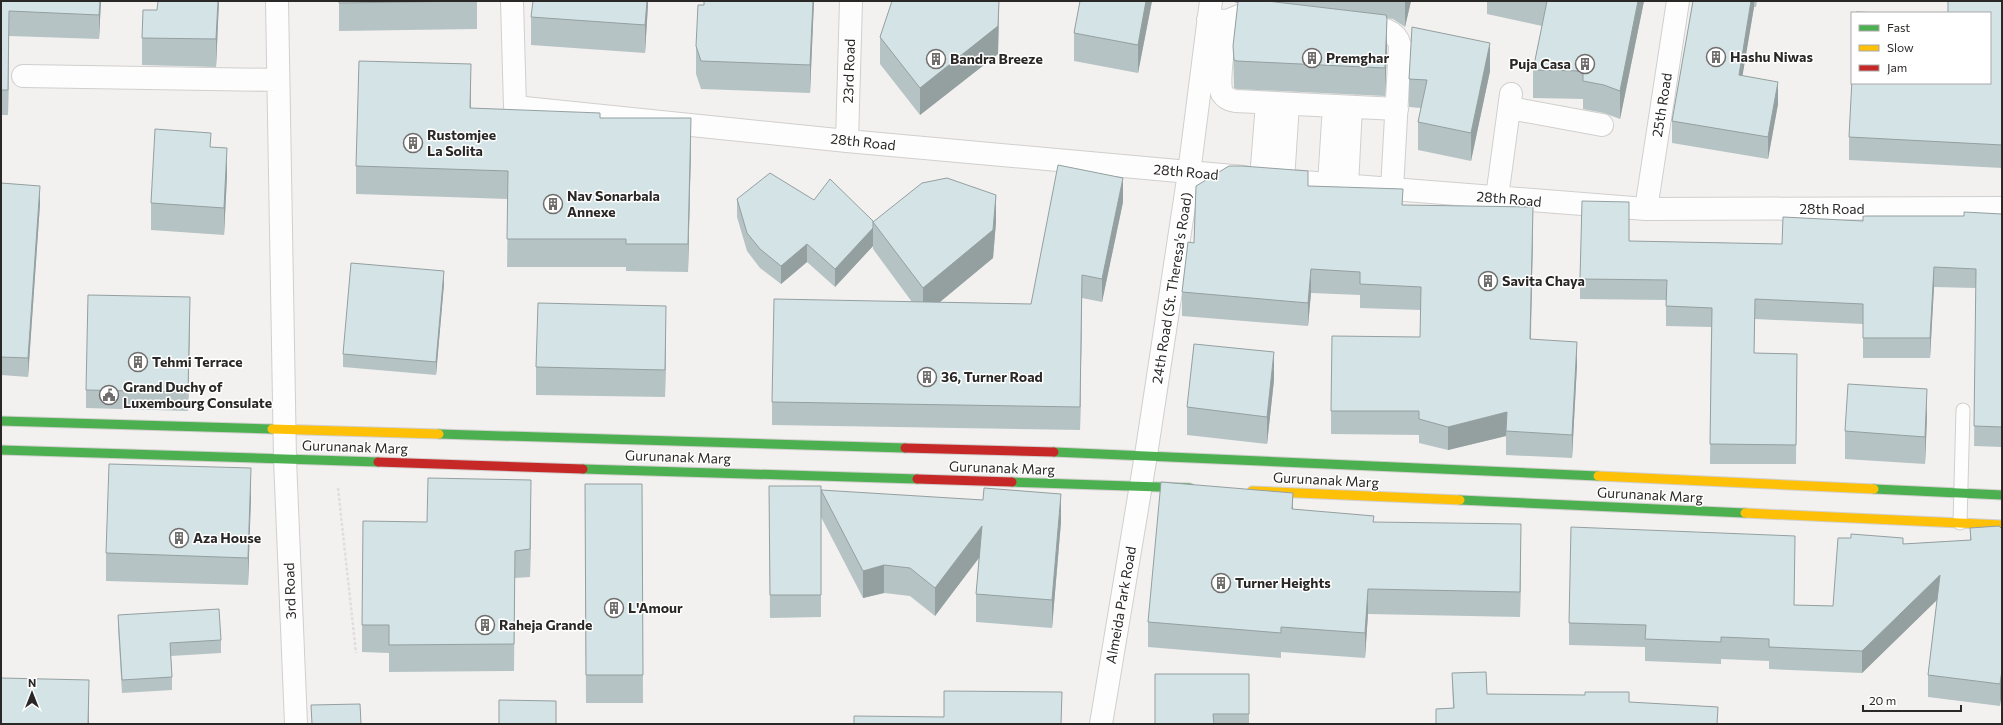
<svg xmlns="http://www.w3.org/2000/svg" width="2003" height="725" font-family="Commissioner,sans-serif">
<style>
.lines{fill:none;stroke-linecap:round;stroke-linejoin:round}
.lane-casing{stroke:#d1cfcd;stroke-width:15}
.street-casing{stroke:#d1cfcd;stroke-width:24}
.fast-casing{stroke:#d1cfcd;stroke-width:11}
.slow-casing{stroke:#d1cfcd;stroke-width:11}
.jam-casing{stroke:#d1cfcd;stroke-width:11}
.path{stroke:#dfdddd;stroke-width:2.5;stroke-dasharray:3 2;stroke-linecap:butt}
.lane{stroke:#fdfdfd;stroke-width:13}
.street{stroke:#fdfdfd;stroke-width:22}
.fast{stroke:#4caf50;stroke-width:9}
.slow{stroke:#ffc107;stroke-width:9}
.jam{stroke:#c62828;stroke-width:9}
.wall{fill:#b6c3c5}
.shaded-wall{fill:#949fa0}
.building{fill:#d4e3e5;stroke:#949fa0}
.labels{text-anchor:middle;stroke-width:3;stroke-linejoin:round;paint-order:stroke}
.poi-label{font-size:14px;font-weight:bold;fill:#2a2827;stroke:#fff;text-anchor:start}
.street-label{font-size:14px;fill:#2a2827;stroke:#fff}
</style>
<rect width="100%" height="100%" fill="#f3f1ef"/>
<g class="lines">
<defs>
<path id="lane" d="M 1960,523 L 1963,410"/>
<path id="street" d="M 277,1 L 285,459 L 296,724
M 512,1 L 515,107 L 847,141 L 1244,177
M 1208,20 L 1227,21 L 1247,13 L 1265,15
M 1227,21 C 1225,37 1217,80 1222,93 C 1225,98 1229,100 1235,101 L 1397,109
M 1359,26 C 1375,28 1394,26 1400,45 L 1392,189
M 23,76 L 278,80
M 1510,108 L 1602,125
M 847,141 L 851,1
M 1261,179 L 1267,103
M 1278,180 L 1646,209 L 2002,208
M 1283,180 L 1288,104
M 1329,184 L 1334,106
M 1347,186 L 1351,107
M 1497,197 L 1511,94
M 1646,209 L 1678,1
M 1101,724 L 1146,455 L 1189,173 L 1211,1"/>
<path id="fast" d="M 1,421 L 272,429
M 439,434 L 905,448
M 1,450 L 378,462
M 1054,452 L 1598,476
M 583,469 L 917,479
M 1012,482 L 1190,488
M 1874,489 L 2002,495
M 1460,500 L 1745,513"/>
<path id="slow" d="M 272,429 L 439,434
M 1598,476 L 1874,489
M 1252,491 L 1460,500
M 1745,513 L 2002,525"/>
<path id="jam" d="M 905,448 L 1054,452
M 378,462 L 583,469
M 917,479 L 1012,482"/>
</defs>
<use href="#lane" class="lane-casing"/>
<use href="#street" class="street-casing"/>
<use href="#fast" class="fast-casing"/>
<use href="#slow" class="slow-casing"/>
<use href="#jam" class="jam-casing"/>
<path class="path" d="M 338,488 L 356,653"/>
<use href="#lane" class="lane"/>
<use href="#street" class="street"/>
<use href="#fast" class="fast"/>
<use href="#slow" class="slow"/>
<use href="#jam" class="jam"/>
</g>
<path class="wall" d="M 1,1 L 101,1 L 99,39 L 9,36 L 8,115 L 1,115 Z
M 219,1 L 216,67 L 142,65 L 142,38 L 157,10 Z
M 339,1 L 477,1 L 477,29 L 339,31 Z
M 648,1 L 645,53 L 531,45 L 531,17 Z
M 704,1 L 814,1 L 810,93 L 701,89 L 696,74 L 696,46 L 704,5 Z
M 1080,1 L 1152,1 L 1138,73 L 1074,61 L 1074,33 Z
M 1235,1 L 1411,1 L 1405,27 L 1393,19 L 1387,18 L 1387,47 L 1385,96 L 1237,89 L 1234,88 L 1233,46 L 1238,3 L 1235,3 Z
M 1487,1 L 1644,1 L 1620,119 L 1604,113 L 1583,109 L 1583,99 L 1533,98 L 1533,70 L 1542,26 L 1487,14 Z
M 1693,1 L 1757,1 L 1756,7 L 1754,7 L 1742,76 L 1778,104 L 1768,159 L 1672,143 L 1672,121 Z
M 2002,1 L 2002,168 L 1849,160 L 1849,137 Z
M 999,26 L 998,54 L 920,115 L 880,64 L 880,37 Z
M 1490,71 L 1471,161 L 1418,150 L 1418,122 L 1421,108 L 1409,107 L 1409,79 Z
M 471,92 L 471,108 L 600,118 L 691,146 L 688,272 L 626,271 L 626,267 L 507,267 L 508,199 L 356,194 L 356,166 Z
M 211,147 L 227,176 L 224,235 L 151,230 L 151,203 Z
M 1,183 L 40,204 L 28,377 L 1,375 Z
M 1308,186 L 1533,231 L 1531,339 L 1577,365 L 1572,458 L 1506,455 L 1506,436 L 1448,450 L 1419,443 L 1419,435 L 1331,434 L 1331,411 L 1420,337 L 1421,310 L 1360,308 L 1360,295 L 1311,293 L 1308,326 L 1182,316 L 1182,292 L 1194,243 Z
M 737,199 L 814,200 L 873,221 L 996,222 L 993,258 L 940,302 L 1031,304 L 1123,202 L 1102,302 L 1082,298 L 1080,430 L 772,425 L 772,402 L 912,302 L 873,249 L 873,246 L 835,287 L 807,262 L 781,284 L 760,268 L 747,251 L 737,217 Z
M 2002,214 L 2002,447 L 1974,446 L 1976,288 L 1934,287 L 1930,358 L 1863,358 L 1863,324 L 1755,319 L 1754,353 L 1797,354 L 1796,464 L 1710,464 L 1711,327 L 1666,326 L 1666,300 L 1580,299 L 1580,279 L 1629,241 L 1782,244 L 1863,221 Z
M 444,284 L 436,375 L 343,367 L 343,354 Z
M 190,316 L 188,411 L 86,408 L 86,390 Z
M 666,334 L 665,397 L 536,395 L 536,367 Z
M 1274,380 L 1267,444 L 1187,435 L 1187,407 Z
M 1927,417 L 1925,464 L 1845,459 L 1845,431 Z
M 585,484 L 642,484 L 643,703 L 586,703 Z
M 769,486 L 821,486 L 821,617 L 770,618 Z
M 821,490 L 1061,522 L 1052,628 L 976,622 L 976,594 L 979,557 L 935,616 L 910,596 L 884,593 L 863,598 L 821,517 Z
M 251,496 L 248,585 L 106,581 L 106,553 Z
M 531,508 L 530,577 L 515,578 L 514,671 L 389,672 L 389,653 L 362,652 L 362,625 L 427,522 Z
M 1293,509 L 1374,522 L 1521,549 L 1520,617 L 1368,614 L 1365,658 L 1281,652 L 1281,658 L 1148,647 L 1148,622 Z
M 1970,528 L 2002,529 L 2000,706 L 1928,697 L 1928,675 L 1937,600 L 1862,673 L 1769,669 L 1769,661 L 1721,659 L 1721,664 L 1645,661 L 1645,647 L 1569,645 L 1569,623 L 1794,605 L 1833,606 L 1903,544 L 1970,540 Z
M 118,615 L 221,640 L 221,653 L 171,656 L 172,677 L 172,690 L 122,693 L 118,628 Z
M 1452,673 L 1487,694 L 1629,702 L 1718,724 L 1436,724 L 1436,709 L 1453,708 Z
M 1249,674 L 1249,724 L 1155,724 Z"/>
<path class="shaded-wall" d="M 100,1 L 101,1 L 99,39 L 99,15 Z
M 218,1 L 219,1 L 216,67 L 216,39 Z
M 647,1 L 648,1 L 648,6 L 645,53 L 645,25 Z
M 813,1 L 814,1 L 810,93 L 810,65 Z
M 999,1 L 998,54 L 920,115 L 920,88 Z
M 1146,1 L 1152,1 L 1138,73 L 1138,45 Z
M 1405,1 L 1411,1 L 1405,27 Z
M 1638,1 L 1644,1 L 1620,119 L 1620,91 Z
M 1751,1 L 1754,1 L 1754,7 L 1739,97 L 1739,75 Z
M 9,11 L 9,36 L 8,115 L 8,90 Z
M 1387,19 L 1387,47 L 1385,96 L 1385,68 Z
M 1490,43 L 1490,71 L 1471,161 L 1471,133 Z
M 471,64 L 471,92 L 470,136 L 470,108 Z
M 1778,82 L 1778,104 L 1768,159 L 1768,137 Z
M 691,118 L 691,146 L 688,272 L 688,244 Z
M 227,148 L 227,176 L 224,235 L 224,208 Z
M 1123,178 L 1123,202 L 1102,302 L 1102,279 Z
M 40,186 L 40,204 L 28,377 L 28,358 Z
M 996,195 L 996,222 L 993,258 L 923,316 L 923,288 Z
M 1533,207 L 1533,231 L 1530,363 L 1530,339 Z
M 873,228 L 873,246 L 835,287 L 835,269 Z
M 807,244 L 807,262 L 781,284 L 781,266 Z
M 1934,267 L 1934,287 L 1930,358 L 1930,338 Z
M 1311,269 L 1311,293 L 1308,326 L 1308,303 Z
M 444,271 L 444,284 L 436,375 L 436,362 Z
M 1082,275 L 1082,298 L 1080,430 L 1080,407 Z
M 190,297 L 190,316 L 188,411 L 188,392 Z
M 666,306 L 666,334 L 665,397 L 665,370 Z
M 1577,342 L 1577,365 L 1572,458 L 1572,435 Z
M 1274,352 L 1274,380 L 1267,444 L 1267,417 Z
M 1927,389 L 1927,417 L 1925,464 L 1925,437 Z
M 1507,412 L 1506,436 L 1448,450 L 1448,427 Z
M 251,468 L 251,496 L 248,585 L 248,558 Z
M 531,480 L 531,508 L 530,577 L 530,549 Z
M 1293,493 L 1293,518 L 1292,509 Z
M 1061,494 L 1061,522 L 1052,628 L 1052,600 Z
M 1521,524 L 1521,549 L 1520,617 L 1520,592 Z
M 982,526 L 982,554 L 935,616 L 935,588 Z
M 884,565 L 884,593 L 863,598 L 863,571 Z
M 1940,575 L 1940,597 L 1862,673 L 1862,651 Z
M 1368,589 L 1368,614 L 1365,658 L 1365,633 Z
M 2002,670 L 2002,692 L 2000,706 L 2000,684 Z
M 89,680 L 89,724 L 88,724 Z"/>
<path class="building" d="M 1,1 L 100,1 L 99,15 L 9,11 L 8,90 L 1,90 Z
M 158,1 L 218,1 L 216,39 L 142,38 L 143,10 L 157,10 Z
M 339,1 L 477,1 L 339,3 Z
M 533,1 L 647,1 L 645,25 L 531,17 Z
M 704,1 L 813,1 L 810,65 L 701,61 L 696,46 L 698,5 L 704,5 Z
M 892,1 L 999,1 L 998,26 L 920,88 L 880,37 Z
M 1080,1 L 1146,1 L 1138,45 L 1074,33 Z
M 1240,1 L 1267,1 L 1386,15 L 1387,19 L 1385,68 L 1237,61 L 1234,60 L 1233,46 L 1238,2 Z
M 1547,1 L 1638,1 L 1620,91 L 1604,85 L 1583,81 L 1583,71 L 1533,70 Z
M 1693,1 L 1751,1 L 1739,75 L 1778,82 L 1768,137 L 1672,121 Z
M 1948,1 L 2002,1 L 2002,145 L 1849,137 L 1852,79 L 1852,83 L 1990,83 L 1990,13 L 1948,13 Z
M 1856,12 L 1883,13 L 1856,13 Z
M 1412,27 L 1490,43 L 1471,133 L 1418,122 L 1427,80 L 1409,79 Z
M 359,61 L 471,64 L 470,108 L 600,113 L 600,118 L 691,118 L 688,244 L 626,244 L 626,239 L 507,239 L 508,171 L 356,166 Z
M 155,129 L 211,133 L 210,147 L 227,148 L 224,208 L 151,203 Z
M 1058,165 L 1123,178 L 1102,279 L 1082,275 L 1080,407 L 772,402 L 774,299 L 1031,304 Z
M 1229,166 L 1242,166 L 1308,171 L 1308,186 L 1403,189 L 1402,205 L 1533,207 L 1530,339 L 1577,342 L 1572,435 L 1506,431 L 1507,412 L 1448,427 L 1419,419 L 1419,411 L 1331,411 L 1332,336 L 1420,337 L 1421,287 L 1360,284 L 1360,272 L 1311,269 L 1308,303 L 1182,292 L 1188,242 L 1194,243 L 1196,186 Z
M 770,173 L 814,200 L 830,179 L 873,221 L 873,228 L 835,269 L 807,244 L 781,266 L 760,249 L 747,233 L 737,199 Z
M 947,178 L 996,195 L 993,230 L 923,288 L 873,222 L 922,183 Z
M 1,183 L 40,186 L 28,358 L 1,357 Z
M 1582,201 L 1629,202 L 1629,241 L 1782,244 L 1783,217 L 1863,221 L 1863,216 L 1964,216 L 1964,212 L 2002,214 L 2002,427 L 1974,426 L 1976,269 L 1934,267 L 1930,338 L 1863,338 L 1863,304 L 1755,299 L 1754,353 L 1797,354 L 1796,445 L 1710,444 L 1712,308 L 1666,306 L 1667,280 L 1580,279 Z
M 351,263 L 444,271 L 436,362 L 343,354 Z
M 88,295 L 190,297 L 188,392 L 86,390 Z
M 538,303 L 666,306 L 665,370 L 536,367 Z
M 1194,344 L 1274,352 L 1267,417 L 1187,407 Z
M 1848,384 L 1927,389 L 1925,437 L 1845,431 Z
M 109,464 L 251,468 L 248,558 L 106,553 Z
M 428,478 L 531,480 L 530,549 L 515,551 L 514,644 L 389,645 L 389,625 L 362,625 L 363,521 L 427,522 Z
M 1161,482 L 1293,493 L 1292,509 L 1374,516 L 1373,522 L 1521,524 L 1520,592 L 1368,589 L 1365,633 L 1281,627 L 1281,633 L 1148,622 Z
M 585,484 L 642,484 L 643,675 L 586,675 Z
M 769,486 L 821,486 L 821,595 L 770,595 Z
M 984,488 L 1061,494 L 1052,600 L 976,594 L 982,526 L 935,588 L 910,568 L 884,565 L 863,571 L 821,490 L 983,500 Z
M 1999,526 L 2002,529 L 2002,670 L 2000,684 L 1928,675 L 1940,575 L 1862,651 L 1769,647 L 1769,639 L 1721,637 L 1721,642 L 1645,639 L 1646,625 L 1569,623 L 1571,527 L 1795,536 L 1794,605 L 1833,606 L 1838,538 L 1851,538 L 1851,534 L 1903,538 L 1903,544 L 1971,540 L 1970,528 Z
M 219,609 L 221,640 L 170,643 L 172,677 L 122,680 L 118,615 Z
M 1486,672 L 1487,694 L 1585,695 L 1585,692 L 1629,692 L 1629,702 L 1718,707 L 1717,724 L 1436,724 L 1436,709 L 1454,708 L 1452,673 Z
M 1155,674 L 1249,674 L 1249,714 L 1213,714 L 1214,724 L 1155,724 Z
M 1,678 L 89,680 L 88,724 L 1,724 Z
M 944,691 L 1062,692 L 1061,724 L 854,724 L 854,716 L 944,717 Z
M 499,700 L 556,701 L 556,724 L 499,724 Z
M 360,704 L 361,724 L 312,724 L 311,705 Z"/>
<defs>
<symbol id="building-ring" viewBox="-11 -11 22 22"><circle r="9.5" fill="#fff" stroke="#706e6d" stroke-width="1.5"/><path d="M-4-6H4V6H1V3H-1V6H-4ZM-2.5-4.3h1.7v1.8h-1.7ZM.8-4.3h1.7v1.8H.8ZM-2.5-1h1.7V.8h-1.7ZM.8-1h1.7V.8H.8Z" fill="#706e6d"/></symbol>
<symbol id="civic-ring" viewBox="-11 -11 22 22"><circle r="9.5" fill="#fff" stroke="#706e6d" stroke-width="1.5"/><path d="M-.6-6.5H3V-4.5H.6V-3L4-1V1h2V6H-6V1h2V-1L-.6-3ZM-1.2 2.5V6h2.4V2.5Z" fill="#706e6d"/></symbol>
</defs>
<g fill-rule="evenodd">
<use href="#building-ring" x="1705" y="46" width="22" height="22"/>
<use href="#building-ring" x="1301" y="47" width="22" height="22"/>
<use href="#building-ring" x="925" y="48" width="22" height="22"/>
<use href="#building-ring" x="1574" y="53" width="22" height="22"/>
<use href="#building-ring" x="402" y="132" width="22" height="22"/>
<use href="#building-ring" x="542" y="193" width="22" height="22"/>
<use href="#building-ring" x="1477" y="270" width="22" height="22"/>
<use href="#building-ring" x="127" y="351" width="22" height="22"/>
<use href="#building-ring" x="916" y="366" width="22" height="22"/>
<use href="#civic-ring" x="98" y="384" width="22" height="22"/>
<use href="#building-ring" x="168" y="527" width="22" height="22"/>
<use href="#building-ring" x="1210" y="572" width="22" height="22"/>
<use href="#building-ring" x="603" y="597" width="22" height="22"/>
<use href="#building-ring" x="474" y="614" width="22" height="22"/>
</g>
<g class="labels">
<g class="poi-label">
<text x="1730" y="62">Hashu Niwas</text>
<text x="1326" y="63">Premghar</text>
<text x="950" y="64">Bandra Breeze</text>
<text x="1571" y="69" text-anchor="end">Puja Casa</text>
<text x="427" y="140">Rustomjee<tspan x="427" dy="16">La Solita</tspan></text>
<text x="567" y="201">Nav Sonarbala<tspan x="567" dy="16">Annexe</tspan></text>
<text x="1502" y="286">Savita Chaya</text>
<text x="152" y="367">Tehmi Terrace</text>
<text x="941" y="382">36, Turner Road</text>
<text x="123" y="392">Grand Duchy of<tspan x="123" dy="16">Luxembourg Consulate</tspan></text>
<text x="193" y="543">Aza House</text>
<text x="1235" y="588">Turner Heights</text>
<text x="628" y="613">L'Amour</text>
<text x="499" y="630">Raheja Grande</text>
</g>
<g class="street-label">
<text transform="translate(849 71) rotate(-88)" y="5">23rd Road</text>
<text transform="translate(1662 105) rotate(-81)" y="5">25th Road</text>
<text transform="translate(863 142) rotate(6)" y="5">28th Road</text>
<text transform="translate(1186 172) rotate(5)" y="5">28th Road</text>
<text transform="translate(1509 199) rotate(5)" y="5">28th Road</text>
<text x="1832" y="214">28th Road</text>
<text transform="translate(1172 288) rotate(-81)" y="5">24th Road (St. Theresa's Road)</text>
<text transform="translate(355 447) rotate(2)" y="5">Gurunanak Marg</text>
<text transform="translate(678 457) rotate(2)" y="5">Gurunanak Marg</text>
<text transform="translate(1002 468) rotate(2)" y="5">Gurunanak Marg</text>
<text transform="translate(1326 480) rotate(3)" y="5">Gurunanak Marg</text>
<text transform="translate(1650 495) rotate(3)" y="5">Gurunanak Marg</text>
<text transform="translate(290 591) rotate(-92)" y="5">3rd Road</text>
<text transform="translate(1121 605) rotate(-80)" y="5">Almeida Park Road</text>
</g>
</g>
<rect width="2003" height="725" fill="none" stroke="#2a2827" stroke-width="4"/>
<rect x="1851" y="12" width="140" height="72" fill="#ffffff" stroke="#aaa9a9"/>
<rect x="1859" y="25" width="20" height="6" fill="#4caf50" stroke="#aaa9a9"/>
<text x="1887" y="32" font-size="12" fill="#2a2827">Fast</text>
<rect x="1859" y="45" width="20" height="6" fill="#ffc107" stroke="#aaa9a9"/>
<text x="1887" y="52" font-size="12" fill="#2a2827">Slow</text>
<rect x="1859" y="65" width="20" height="6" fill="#c62828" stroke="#aaa9a9"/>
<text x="1887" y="72" font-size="12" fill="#2a2827">Jam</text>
<g transform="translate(32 693)" stroke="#ffffff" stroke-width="3" paint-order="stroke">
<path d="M0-3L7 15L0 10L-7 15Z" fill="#2a2827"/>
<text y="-6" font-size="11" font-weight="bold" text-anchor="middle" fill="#2a2827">N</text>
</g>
<path d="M1863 705v6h98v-6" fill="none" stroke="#2a2827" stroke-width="2"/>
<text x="1869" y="705" font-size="12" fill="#2a2827" stroke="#ffffff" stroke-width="3" paint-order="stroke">20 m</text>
</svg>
